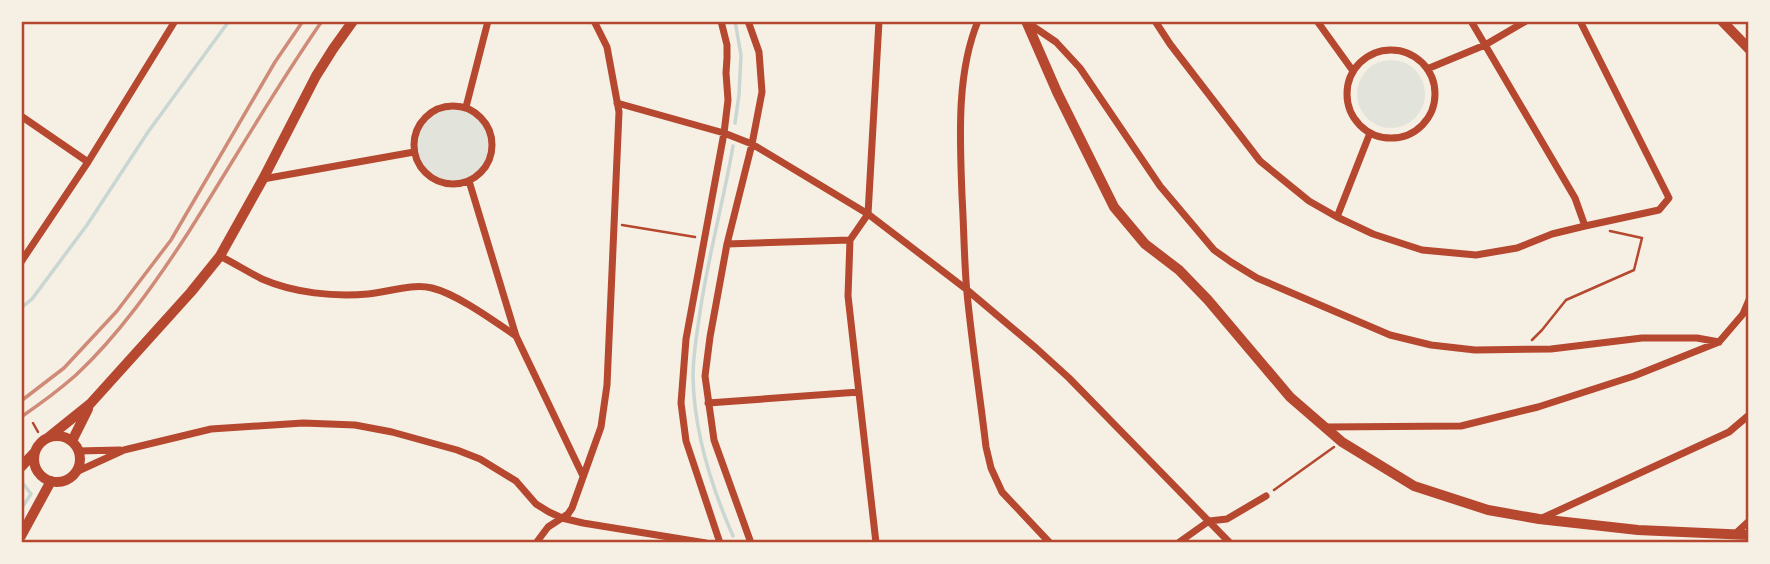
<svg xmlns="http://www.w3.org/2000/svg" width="1770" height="564" font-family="'Space Grotesk',sans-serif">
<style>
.green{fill:#e2e4dc}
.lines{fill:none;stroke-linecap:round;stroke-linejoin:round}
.stream{stroke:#c9d6d2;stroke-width:3.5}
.path{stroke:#b5482f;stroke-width:2.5}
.minor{stroke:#b5482f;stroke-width:7}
.tertiary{stroke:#b5482f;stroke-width:10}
.secondary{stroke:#b5482f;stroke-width:10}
.rail{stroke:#cf8b77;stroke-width:3.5}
.neatline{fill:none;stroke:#b5482f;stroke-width:2.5}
</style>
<rect width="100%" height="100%" fill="#f6efe4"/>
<path class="green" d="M1357 94a34 34 0 1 1 68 0a34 34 0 1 1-68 0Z
M416 144a37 37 0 1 1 74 0a37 37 0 1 1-74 0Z"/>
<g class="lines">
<path class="stream" d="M 735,21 L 741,55 L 739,95 L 735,123
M 733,146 C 723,204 707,260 699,319 C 696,338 693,357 693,377 C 694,432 711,486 733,536
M 21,308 L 32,299 L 87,225 L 148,132 L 229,21
M 21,481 L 31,494 L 21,509"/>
<path class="path" d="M 622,225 L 695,237
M 1532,340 L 1542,330 L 1566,300 L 1634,270 L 1642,238 L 1610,231
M 33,423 L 38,432
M 1274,490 L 1334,447"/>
<path class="minor" d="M 748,21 L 759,52 L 762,92 L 752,144 L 727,244 L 710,337 L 705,376 L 714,440 L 751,543
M 978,21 C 956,74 960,140 962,196 C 964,228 964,261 967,293 C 972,344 980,396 986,447 L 991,468 L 1002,492 L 1050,543
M 1155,21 L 1170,44 L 1260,161 L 1309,201 L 1337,217 L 1373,234 L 1422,250 L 1476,255 L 1517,248 L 1552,234 L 1585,226 L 1575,198 L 1471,21
M 1317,21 L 1353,71
M 1580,21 L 1669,198 L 1659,210 L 1585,226
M 1028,23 L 1056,42 L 1080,68 L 1160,186 L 1214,250 L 1231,262 L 1257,278 L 1390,335 L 1431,345 L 1475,350 L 1551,349 L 1642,338 L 1697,338 L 1719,342
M1347 94a44 44 0 1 1 88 0a44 44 0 1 1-88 0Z
M 1427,69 L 1485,45 L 1526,21
M 617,103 L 724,133 L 752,144 L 868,214 L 966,289 L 1036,348 L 1069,378 L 1230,543
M414 145a39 39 0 1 1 78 0a39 39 0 1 1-78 0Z
M 466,107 L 488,21
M 21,116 L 88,162
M 263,179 L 414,152
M 469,181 L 516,336 L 583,476
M 1337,217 L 1370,133
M 727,244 L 850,240
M 220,256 C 234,263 248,272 262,279 C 294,293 334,297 368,294 C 389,292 412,283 432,288 C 457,294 494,321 516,336
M 21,262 L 88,162 L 175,21
M 708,403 L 859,392
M 1325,427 L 1461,426 L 1538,407 L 1634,376 L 1719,342 L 1743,314 L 1749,300
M 78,451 L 120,450
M 76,472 L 124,450 L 211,429 L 303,423 L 355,425 L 392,432 L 457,450 L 480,459 L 516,481 L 536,504 L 549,512 L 562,518 L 583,523 L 706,543
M 1540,519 L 1729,432 L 1749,415
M 1735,534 L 1749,521
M 536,543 L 548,527 L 568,514 L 572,508 L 601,427 L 607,385 L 619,112 L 607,47 L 594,21
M 720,543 L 686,441 L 681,403 L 686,339 L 724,133 L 728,100 L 726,73 L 727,58 L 727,45 L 721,21
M 876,543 L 848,296 L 850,240 L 868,214 L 879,21
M 1178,543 L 1209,521 L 1227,519 L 1266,496"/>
<path class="tertiary" d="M 1026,21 L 1057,92 L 1114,207 L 1145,244 L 1179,270 L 1208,300 L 1290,397 L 1342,442 L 1414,486 L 1488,510 L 1539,519 L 1638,530 L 1749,535
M 1722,21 L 1749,49"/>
<path class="secondary" d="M34 459a23 23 0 1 1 46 0a23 23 0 1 1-46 0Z
M 49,437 L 90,404 L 191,292 L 220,256 L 263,179 L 316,76 L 333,49 L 353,21
M 72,441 L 88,409
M 21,467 L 35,452
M 21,536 L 51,481"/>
<path class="rail" d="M 21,401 L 64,368 L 117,311 L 171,240 L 275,62 L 303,21
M 21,417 C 40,404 59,390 76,375 C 119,335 156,282 188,233 C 233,162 274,90 322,21"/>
</g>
<rect width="1770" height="564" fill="none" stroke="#f6efe4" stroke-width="46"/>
<rect x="23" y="23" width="1724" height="518" class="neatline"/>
</svg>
